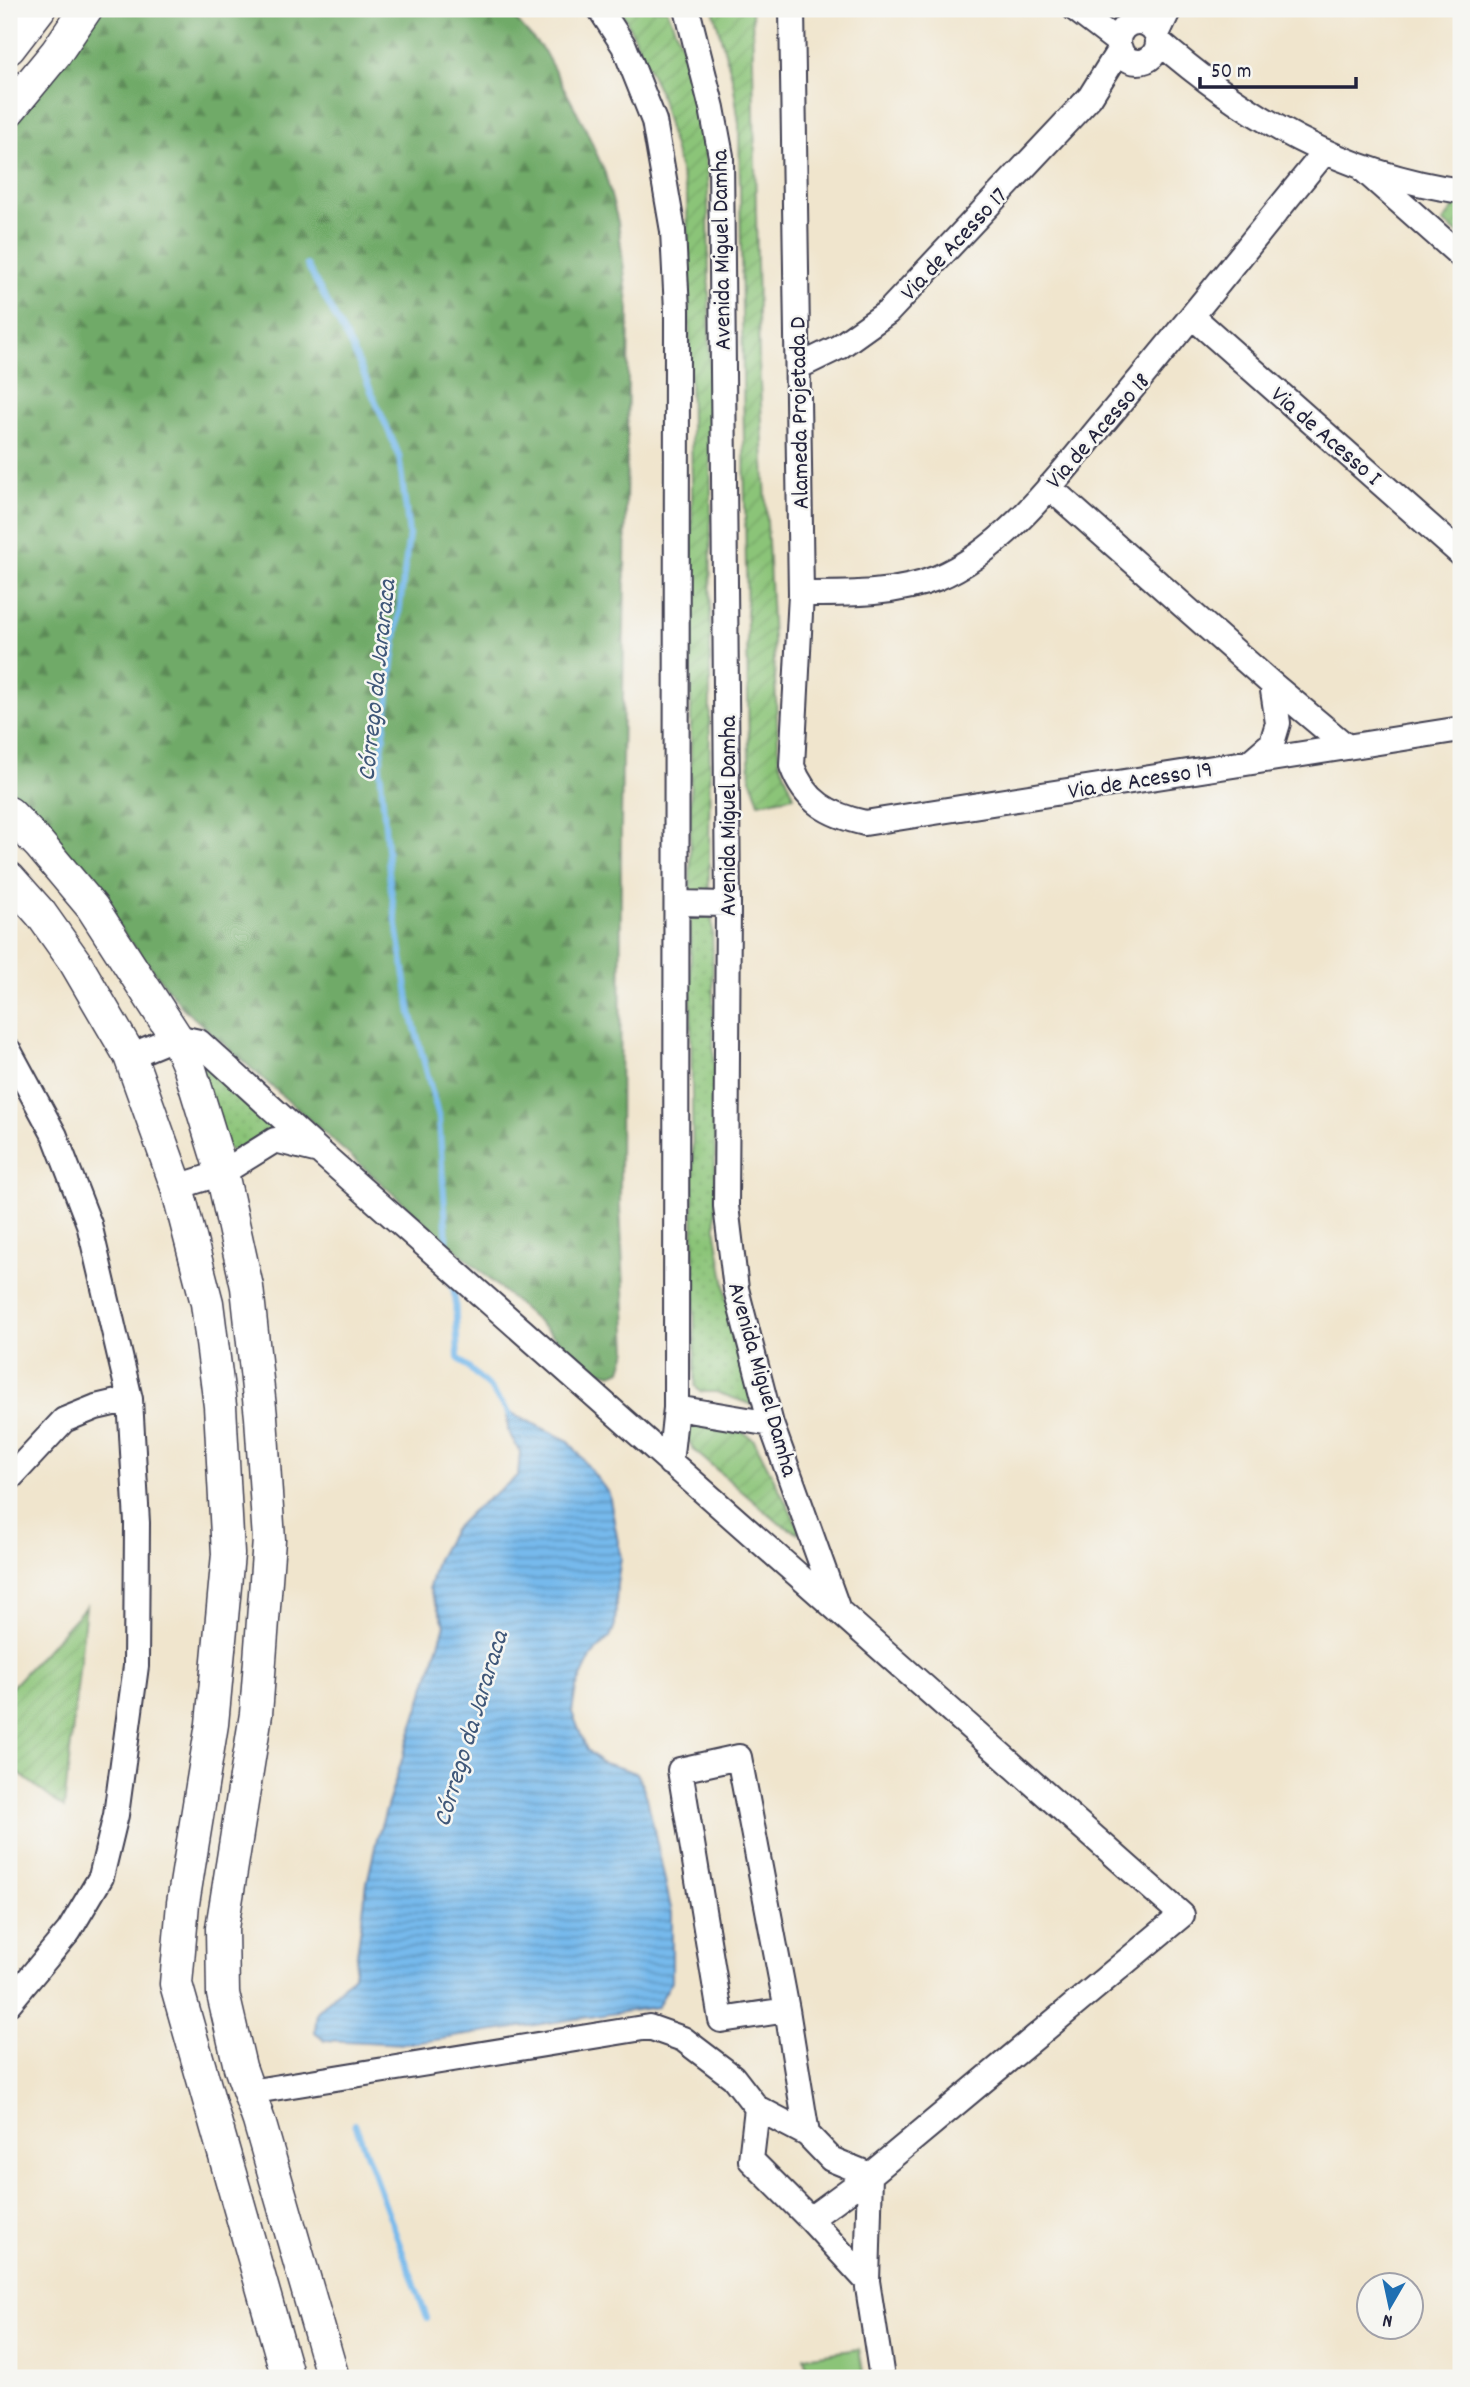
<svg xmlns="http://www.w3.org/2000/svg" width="1470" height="2387" font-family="Dekko,sans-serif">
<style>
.forest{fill:url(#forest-firs);stroke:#496652;stroke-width:2}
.park{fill:url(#park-dots);stroke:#56735a;stroke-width:2}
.garden{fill:url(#garden-furrows);stroke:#56735a;stroke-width:2}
.pitch{fill:#8bc478;stroke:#56735a;stroke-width:2}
.water{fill:url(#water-rules);stroke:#4c6e94;stroke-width:2}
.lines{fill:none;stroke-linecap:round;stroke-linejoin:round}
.stream{stroke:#76b9ec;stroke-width:6}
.minor-casing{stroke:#413f51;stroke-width:28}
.tertiary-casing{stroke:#413f51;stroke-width:35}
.minor{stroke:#fff;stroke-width:24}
.tertiary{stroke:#fff;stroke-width:32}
.labels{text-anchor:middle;stroke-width:5;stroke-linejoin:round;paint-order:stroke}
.street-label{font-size:24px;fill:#22223b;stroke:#f6f6f2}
.water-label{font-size:26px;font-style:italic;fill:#3f5779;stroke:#f6f6f2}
</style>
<defs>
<pattern id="forest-firs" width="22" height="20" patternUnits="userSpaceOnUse" patternTransform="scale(1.75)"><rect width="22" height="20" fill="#70aa68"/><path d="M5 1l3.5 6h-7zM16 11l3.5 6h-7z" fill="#5c8a57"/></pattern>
<pattern id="park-dots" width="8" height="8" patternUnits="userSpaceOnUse" patternTransform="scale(1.75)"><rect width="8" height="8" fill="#8bc478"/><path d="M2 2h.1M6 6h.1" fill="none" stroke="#78a869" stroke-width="1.8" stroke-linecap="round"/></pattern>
<pattern id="garden-furrows" width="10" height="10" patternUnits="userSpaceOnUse" patternTransform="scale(1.75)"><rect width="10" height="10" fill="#8bc478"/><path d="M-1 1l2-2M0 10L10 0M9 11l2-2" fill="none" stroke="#78a869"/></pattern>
<pattern id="water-rules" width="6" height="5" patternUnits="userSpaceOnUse" patternTransform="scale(1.75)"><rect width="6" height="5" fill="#76b9ec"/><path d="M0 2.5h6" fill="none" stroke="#6096c0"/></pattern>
</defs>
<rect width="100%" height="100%" fill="#f6f6f2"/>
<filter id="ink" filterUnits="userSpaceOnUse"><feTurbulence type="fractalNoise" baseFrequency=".0143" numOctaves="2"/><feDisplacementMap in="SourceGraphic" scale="14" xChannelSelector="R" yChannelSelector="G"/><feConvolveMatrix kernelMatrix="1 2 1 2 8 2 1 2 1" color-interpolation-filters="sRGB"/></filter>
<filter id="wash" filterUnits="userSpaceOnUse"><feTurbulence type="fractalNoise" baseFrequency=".00686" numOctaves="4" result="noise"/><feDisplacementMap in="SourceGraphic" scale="28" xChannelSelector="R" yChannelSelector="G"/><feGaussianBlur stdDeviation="1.57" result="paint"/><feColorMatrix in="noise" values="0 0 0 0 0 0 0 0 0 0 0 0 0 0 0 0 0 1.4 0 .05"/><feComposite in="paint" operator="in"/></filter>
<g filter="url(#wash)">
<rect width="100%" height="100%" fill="#f0e5cd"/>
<path class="forest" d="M 98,9 L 506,9 L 544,51 L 584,125 L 605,173 L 618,222 L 629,310 L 621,828 L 620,1207 L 627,1351 L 621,1370 L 612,1374 L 591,1369 L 183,1008 L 14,794 L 9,779 L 9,123 Z"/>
<path class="park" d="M 690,907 L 712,907 L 716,1233 L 734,1339 L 753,1397 L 753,1405 L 716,1392 L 700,1392 L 695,1386 Z
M 201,1051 L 279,1132 L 236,1153 L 227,1148 L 192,1052 Z"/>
<path class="garden" d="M 621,9 L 667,9 L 690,66 L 703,122 L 708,188 L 711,492 L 709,893 L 690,893 L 692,487 L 687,197 L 659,91 Z
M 713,9 L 752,9 L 759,363 L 779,759 L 794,796 L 759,803 L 751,779 L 749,761 L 739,124 L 733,81 Z
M 1456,205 L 1461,206 L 1461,236 L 1443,222 Z
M 689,1422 L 734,1425 L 754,1440 L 800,1530 L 798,1533 L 780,1524 L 696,1452 C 689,1444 685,1433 689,1422 Z
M 86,1606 L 64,1808 L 9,1766 L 9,1690 Z"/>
<path class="pitch" d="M 859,2349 L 864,2378 L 808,2378 L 804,2357 Z"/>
<path class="water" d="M 507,1411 L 569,1441 L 609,1494 L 621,1558 L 617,1584 L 615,1626 L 610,1637 L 592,1655 L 576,1688 L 572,1712 L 587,1750 L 601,1762 L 637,1773 L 647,1797 L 672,1913 L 672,1981 L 657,2007 L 406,2044 L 325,2040 L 315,2032 L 317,2012 L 354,1975 L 367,1883 L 377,1838 L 445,1625 L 429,1588 L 436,1561 L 453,1530 L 472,1511 L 518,1476 L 520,1452 L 508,1431 Z"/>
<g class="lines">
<path class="stream" d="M 307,265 L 353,350 L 399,455 L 409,534 L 380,767 L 390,883 L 411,1013 L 439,1118 L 447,1242
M 450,1277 L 455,1298 L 458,1358 L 489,1387 L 511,1416
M 355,2123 L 427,2318"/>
</g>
</g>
<g filter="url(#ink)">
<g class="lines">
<defs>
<path id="minor" d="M 600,9 L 624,46 L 654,121 L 673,231 L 677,310 L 676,1408 L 670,1463
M 687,9 L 712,108 L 721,156 L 728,904 L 726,1206 L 736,1289 L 771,1424 L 837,1607
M 792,9 L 801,594 L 792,766 C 805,802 829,815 865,823 L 1461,729
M 1075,9 L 1118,42
M1118 42a20 20 0 1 1 40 0a20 20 0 1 1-40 0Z
M 1157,34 L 1169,9
M 1158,41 C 1248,119 1342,174 1461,191
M 1365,171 L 1461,256
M 1193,317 L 1461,554
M 798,367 L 839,347 L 888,312 L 1090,97 L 1120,49
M 1049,487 L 1272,684 L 1347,747
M 801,594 C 846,594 895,595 937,578 C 1007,549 1061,473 1109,416 C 1182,330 1252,241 1324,153
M 1250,762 L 1272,743 L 1278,723 L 1272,684
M 677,903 L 728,904
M 9,1051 L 55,1136 L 89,1224 L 130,1399 L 137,1523 L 136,1666 L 116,1815 L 101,1877 L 69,1931 L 9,2003
M 130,1056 L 176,1037 L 199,1042 L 319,1151 L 1182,1915 L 870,2175 L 810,2219
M 177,1187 L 222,1173 L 275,1140 L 315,1150
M 676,1408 L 771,1424
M 9,1479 L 64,1420 L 96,1407 L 130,1399
M 787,2010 L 721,2020 L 680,1770 L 739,1757 L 787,2010 L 807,2134
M 249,2092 L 649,2027 L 683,2039 L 733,2077 L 757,2108 L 751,2160 L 810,2219 L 867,2281
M 757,2108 L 807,2134 L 831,2159 L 870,2175
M 870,2175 L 867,2281 L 882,2378"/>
<path id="tertiary" d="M 9,48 L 39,9
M 9,110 L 56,53 L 86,9
M 9,813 L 39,844 L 92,907 L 176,1037 L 190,1069 L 222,1173 L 247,1287 L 261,1417 L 269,1540 L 256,1714 L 222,1928 L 223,1994 L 240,2067 L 259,2121 L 333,2378
M 9,878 L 41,914 L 75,962 L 130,1056 L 177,1187 L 207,1303 L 220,1406 L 228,1554 L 212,1724 L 183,1903 L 176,1984 L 288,2378"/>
</defs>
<use href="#minor" class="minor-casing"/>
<use href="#tertiary" class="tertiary-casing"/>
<use href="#minor" class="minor"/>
<use href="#tertiary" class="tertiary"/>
</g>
</g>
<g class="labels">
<g class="street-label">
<text transform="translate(953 243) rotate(-47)" y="8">Via de Acesso 17</text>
<text transform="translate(720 250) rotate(-91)" y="8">Avenida Miguel Damha</text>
<text transform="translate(798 413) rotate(-91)" y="8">Alameda Projetada D</text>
<text transform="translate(1097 430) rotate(-49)" y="8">Via de Acesso 18</text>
<text transform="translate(1327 435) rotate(41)" y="8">Via de Acesso I</text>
<text transform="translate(1140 779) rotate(-9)" y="8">Via de Acesso 19</text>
<text transform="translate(727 816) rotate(-90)" y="8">Avenida Miguel Damha</text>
<text transform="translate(764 1379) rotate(74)" y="8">Avenida Miguel Damha</text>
</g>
<g class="water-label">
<text transform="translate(375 680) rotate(-84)" y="9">Córrego da Jararaca</text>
<text transform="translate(469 1728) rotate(-73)" y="9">Córrego da Jararaca</text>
</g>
</g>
<rect width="1470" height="2387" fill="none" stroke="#f6f6f2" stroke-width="35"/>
<g transform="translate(1390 2306) rotate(189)"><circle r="33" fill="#f6f6f2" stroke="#a1a1a9" stroke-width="2"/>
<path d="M0-5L12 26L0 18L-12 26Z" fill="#1f6fb2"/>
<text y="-10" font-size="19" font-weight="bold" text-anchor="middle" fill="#22223b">N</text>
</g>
<path d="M1200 77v10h156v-10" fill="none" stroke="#22223b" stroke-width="3.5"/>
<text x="1211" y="77" font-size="21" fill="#22223b" stroke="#f6f6f2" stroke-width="5" paint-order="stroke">50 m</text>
</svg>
